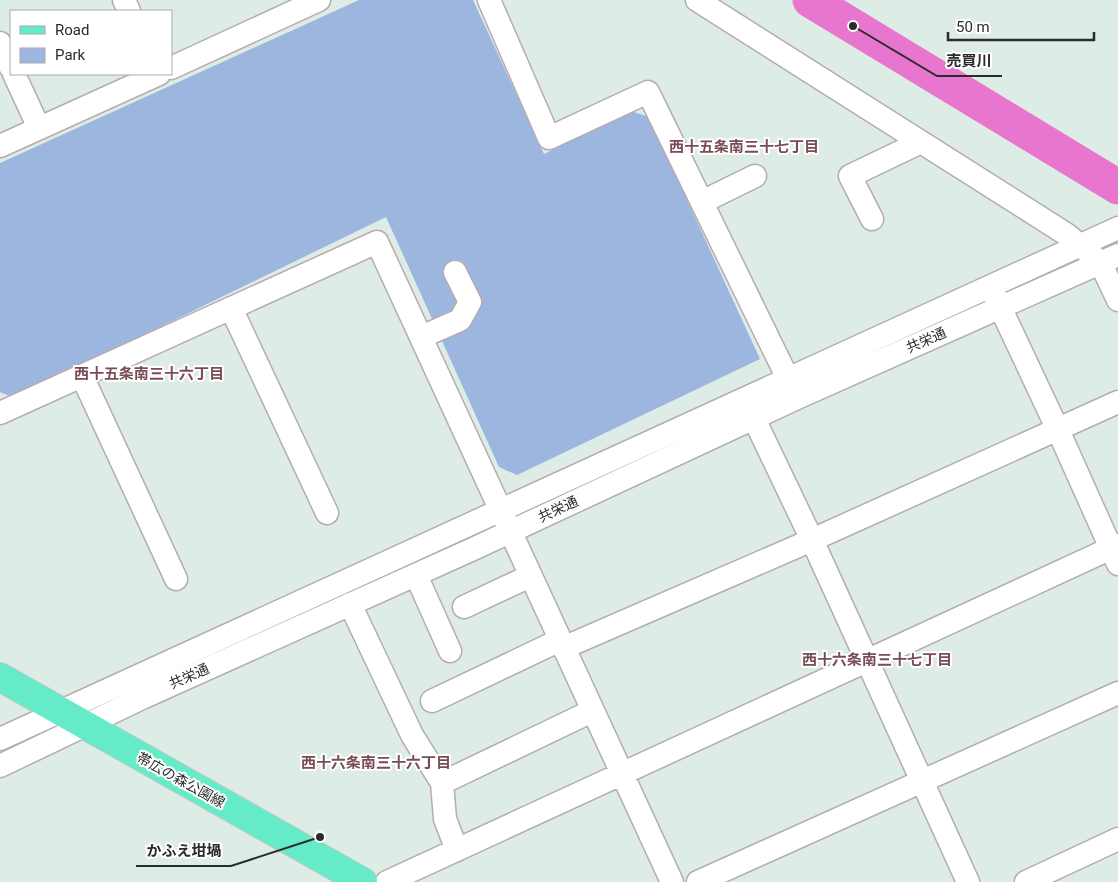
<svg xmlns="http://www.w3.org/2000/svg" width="1118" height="882" font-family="Roboto,'Noto Sans JP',sans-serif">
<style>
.green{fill:#9db6e0}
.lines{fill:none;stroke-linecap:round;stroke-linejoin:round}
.river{stroke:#e976ce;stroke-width:35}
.minor-casing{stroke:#b7abae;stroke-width:25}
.major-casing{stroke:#c8c8c8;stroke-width:30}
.minor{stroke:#fff;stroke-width:22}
.major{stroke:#65ebc8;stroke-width:28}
.labels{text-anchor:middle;stroke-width:4;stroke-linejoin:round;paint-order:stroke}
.street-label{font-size:14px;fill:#2b2b2b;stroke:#fff}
.neighbourhood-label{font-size:15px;font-weight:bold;fill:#7a4d56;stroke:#fff}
.leader{fill:none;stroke:#2b2b2b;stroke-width:2}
.callout-dot{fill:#2b2b2b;stroke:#fff;stroke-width:2}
.callout-label{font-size:15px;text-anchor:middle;font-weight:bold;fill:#2b2b2b;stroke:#fff;stroke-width:4;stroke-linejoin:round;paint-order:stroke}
</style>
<rect width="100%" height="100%" fill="#deece6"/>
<path class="green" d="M 359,0 L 473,0 L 544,154 L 631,111 L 649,117 L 760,359 L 517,475 L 499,467 L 386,217 L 14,398 L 0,392 L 0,163 Z"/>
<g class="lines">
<path class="river" d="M 810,0 L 1118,187"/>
<defs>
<path id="minor" d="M 124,0 L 129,11
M 489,0 L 549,138 L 648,92 L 794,391
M 697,0 L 1066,234 L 1100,262 L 1118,300
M 0,43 L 11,68
M 171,68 L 319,0
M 14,74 L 39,128
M 0,146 L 159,74
M 702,202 L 755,176
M 872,219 L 850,176 L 921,142
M 994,294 L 1058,430 L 1118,564
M 231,308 L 327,513
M 421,337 L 460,320 L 470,302 L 455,272
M 82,376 L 176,579
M 748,406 L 812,540 L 968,882
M 0,413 L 377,242 L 672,882
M 416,575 L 450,651
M 350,604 L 412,735 L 442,783 L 592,711
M 464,607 L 530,576
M 563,648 L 812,540 L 1118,402
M 432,701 L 560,640
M 0,739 L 1118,228
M 0,766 L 142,698 L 473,549 L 797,398 L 1118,255
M 442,783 L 445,819 L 457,850
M 387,882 L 1118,545
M 698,882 L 1118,693
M 1026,882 L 1118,839"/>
<path id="major" d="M 0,677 L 363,882"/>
</defs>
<use href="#minor" class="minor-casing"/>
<use href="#major" class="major-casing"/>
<use href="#minor" class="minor"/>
<use href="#major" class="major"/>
</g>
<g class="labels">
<g class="street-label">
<text transform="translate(926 340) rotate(-24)" y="5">共栄通</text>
<text transform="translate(558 509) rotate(-25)" y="5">共栄通</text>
<text transform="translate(189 676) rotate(-24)" y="5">共栄通</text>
<text transform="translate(181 780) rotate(29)" y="5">帯広の森公園線</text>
</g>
<g class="neighbourhood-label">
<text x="744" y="152">西十五条南三十七丁目</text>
<text x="149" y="379">西十五条南三十六丁目</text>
<text x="877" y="665">西十六条南三十七丁目</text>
<text x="376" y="768">西十六条南三十六丁目</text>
</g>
</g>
<path class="leader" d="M853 26L937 76H1002M320 837L231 866H136"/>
<g class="callout-dot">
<circle cx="853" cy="26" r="5"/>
<circle cx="320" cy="837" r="5"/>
</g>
<g class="callout-label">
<text x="969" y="66">売買川</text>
<text x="184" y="856">かふえ坩堝</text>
</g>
<rect x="10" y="10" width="162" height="65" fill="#ffffff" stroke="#aaaaaa"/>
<rect x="20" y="26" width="25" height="8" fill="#65ebc8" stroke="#aaaaaa"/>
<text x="55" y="35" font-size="15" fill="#2b2b2b">Road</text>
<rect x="20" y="48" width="25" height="15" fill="#9db6e0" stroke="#aaaaaa"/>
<text x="55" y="60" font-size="15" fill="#2b2b2b">Park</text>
<path d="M948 32v8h146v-8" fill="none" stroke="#2b2b2b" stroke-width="2.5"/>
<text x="956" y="32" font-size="15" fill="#2b2b2b" stroke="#ffffff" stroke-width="4" paint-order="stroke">50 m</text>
</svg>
